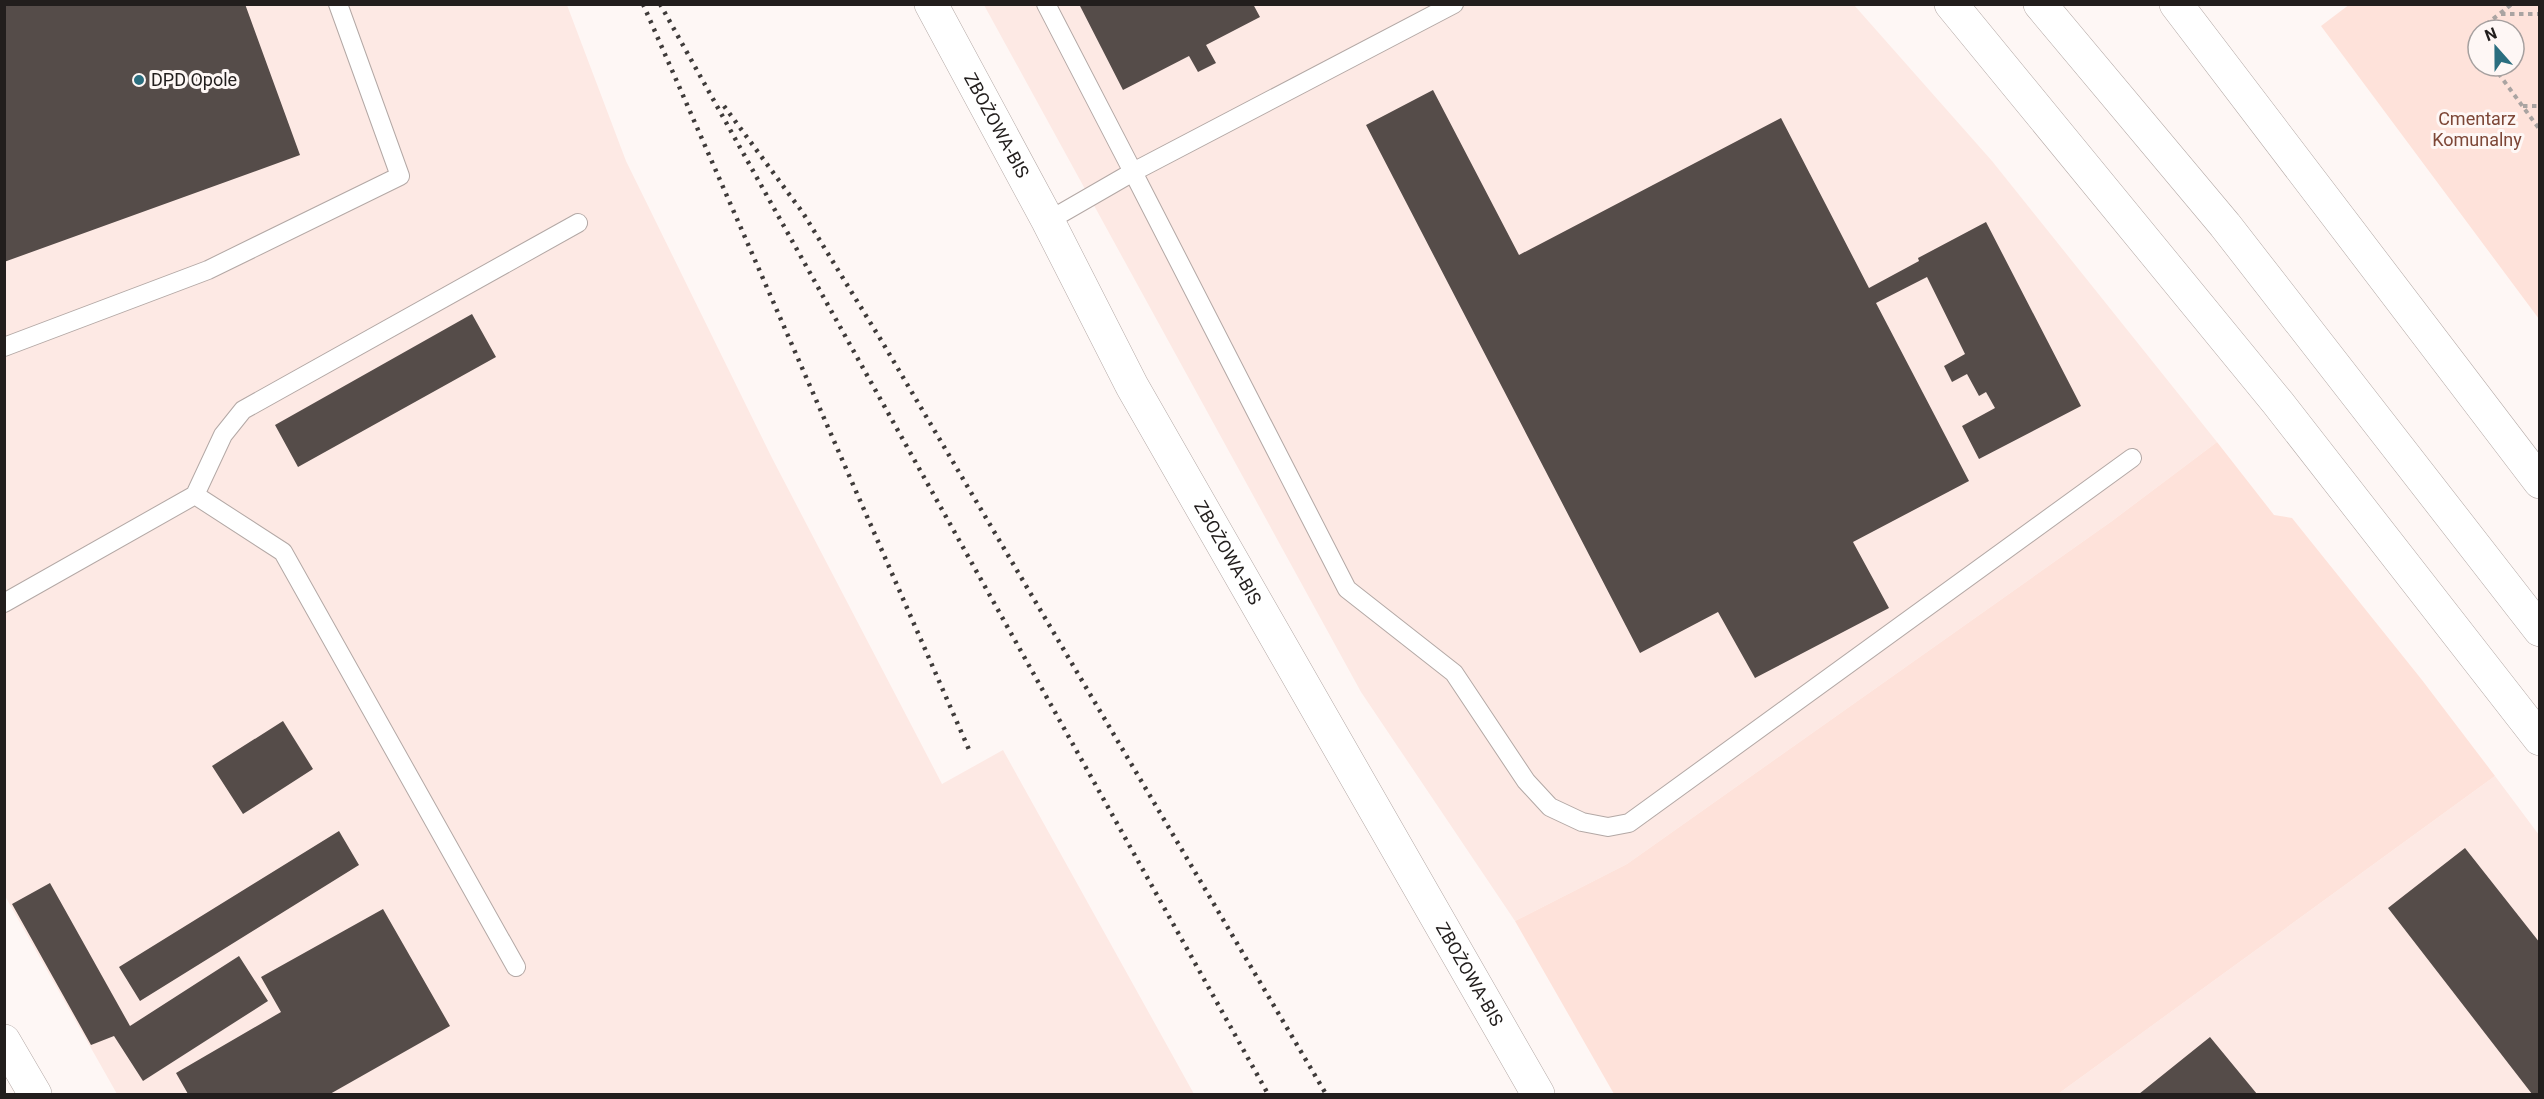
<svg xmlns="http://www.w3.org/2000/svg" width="2544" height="1099" font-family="Roboto,sans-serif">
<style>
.built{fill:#fde9e4}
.green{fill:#fee2da;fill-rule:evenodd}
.building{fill:#554c49}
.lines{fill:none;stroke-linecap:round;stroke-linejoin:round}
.lane-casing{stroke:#b3a8a5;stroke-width:20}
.street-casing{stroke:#b3a8a5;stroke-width:34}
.secondary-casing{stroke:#b3a8a5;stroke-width:34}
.primary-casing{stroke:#b3a8a5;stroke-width:34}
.path{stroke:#aaa4a2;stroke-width:4;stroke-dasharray:4.5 4.5;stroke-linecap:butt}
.lane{stroke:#fff;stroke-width:18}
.street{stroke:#fff;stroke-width:33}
.secondary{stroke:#fff;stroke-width:33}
.primary{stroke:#fff;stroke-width:33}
.rail{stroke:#3f3b3a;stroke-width:4.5;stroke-dasharray:3 6;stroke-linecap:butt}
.poi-dot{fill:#2b6e7f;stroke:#fef7f5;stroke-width:2}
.labels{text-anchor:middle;stroke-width:6;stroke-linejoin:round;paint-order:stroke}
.poi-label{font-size:18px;fill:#221e1d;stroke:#fef7f5;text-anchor:start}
.park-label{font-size:18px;fill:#7d4737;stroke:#fef7f5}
.street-label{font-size:18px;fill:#221e1d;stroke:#fef7f5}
</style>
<rect width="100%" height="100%" fill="#fef7f5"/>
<path class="built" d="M 4,5 L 567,5 L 626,161 L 772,458 L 942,784 L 1003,750 L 1194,1094 L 117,1094 L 5,896 Z
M 984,5 L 1854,5 L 1992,161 L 2217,442 L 2112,521 L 1627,864 L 1515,921 L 1361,692 Z
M 2495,776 L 2539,835 L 2539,1094 L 2058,1094 Z"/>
<path class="green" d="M 2350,4 L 2539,5 L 2539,319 L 2321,26 ZM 2478,30 L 2514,30 L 2514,66 L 2478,66 Z
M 2217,442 L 2274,515 L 2292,518 L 2422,680 L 2495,776 L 2058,1094 L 1614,1094 L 1515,921 L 1627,864 L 2112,521 Z"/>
<path class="building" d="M 4,4 L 245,4 L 300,155 L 4,262 Z
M 1079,4 L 1253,4 L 1260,17 L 1206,45 L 1216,63 L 1198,72 L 1189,56 L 1123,90 Z
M 1433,90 L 1519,255 L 1781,118 L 1869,288 L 1919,261 L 1918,258 L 1986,222 L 2081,406 L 1979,459 L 1962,426 L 1995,408 L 1986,392 L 1979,396 L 1967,374 L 1952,382 L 1944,366 L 1965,354 L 1927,277 L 1876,303 L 1969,481 L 1853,542 L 1889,608 L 1755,678 L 1718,612 L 1640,653 L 1366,125 Z
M 472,314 L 496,357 L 298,467 L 275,425 Z
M 283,721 L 313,769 L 243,814 L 212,766 Z
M 339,831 L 359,865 L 140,1001 L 119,967 Z
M 2465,848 L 2540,943 L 2540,1094 L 2532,1094 L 2388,908 Z
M 50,883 L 130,1026 L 239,956 L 268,1001 L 143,1081 L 114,1036 L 91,1045 L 12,904 Z
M 383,909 L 450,1026 L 330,1094 L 188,1094 L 176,1073 L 281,1012 L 261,977 Z
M 2210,1037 L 2257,1094 L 2139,1094 Z"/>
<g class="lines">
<defs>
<path id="lane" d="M 1046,4 L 1133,172 L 1048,221
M 1454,4 L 1133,172 L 1347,589 L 1454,673 L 1526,781 L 1550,807 L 1582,822 L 1608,827 L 1629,823 L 2132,458
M 4,347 L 208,270 L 400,176 L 338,4
M 195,495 L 223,435 L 243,410 L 578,223
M 4,603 L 195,495 L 283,552 L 516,967"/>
<g id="street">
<path id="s1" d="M 931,4 L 1048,221 L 1132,386 L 1538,1094"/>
<path d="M 2176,4 L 2540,482"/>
</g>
<path id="secondary" d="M 4,1041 L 35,1094"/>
<path id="primary" d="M 1951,4 L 2278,403 L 2540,739
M 2040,4 L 2225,225 L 2540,630"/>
</defs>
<use href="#lane" class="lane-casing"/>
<use href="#street" class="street-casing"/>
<use href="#secondary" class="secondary-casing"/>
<use href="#primary" class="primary-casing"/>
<path class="path" d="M 2501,14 L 2540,14
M 2479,30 L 2512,4
M 2478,31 L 2471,36 L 2478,46
M 2493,66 L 2540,130
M 2523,106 L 2540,106"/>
<use href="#lane" class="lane"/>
<use href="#street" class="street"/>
<use href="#secondary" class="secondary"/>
<use href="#primary" class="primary"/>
<path class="rail" d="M 643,4 L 970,752
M 660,4 L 1268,1094
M 724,106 L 803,213 L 881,340 L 1326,1094"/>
</g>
<circle class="poi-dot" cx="139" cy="80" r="6"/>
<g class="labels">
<g class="poi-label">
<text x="151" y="86">DPD Opole</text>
</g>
<g class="park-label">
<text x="2477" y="125">Cmentarz<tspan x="2477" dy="21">Komunalny</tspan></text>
</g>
<g class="street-label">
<text dy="6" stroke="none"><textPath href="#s1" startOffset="138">ZBOŻOWA-BIS</textPath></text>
<text dy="6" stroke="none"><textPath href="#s1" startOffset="624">ZBOŻOWA-BIS</textPath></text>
<text dy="6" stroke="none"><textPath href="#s1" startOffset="1110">ZBOŻOWA-BIS</textPath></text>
</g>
</g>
<rect width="2544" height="1099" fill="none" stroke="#221e1d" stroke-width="12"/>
<g transform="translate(2496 48) rotate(339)"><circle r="28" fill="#fef7f5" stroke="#a6a09f" stroke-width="1.5"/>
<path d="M0-4.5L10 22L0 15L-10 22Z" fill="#2b6e7f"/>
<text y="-9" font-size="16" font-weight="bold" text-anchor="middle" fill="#221e1d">N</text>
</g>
</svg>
